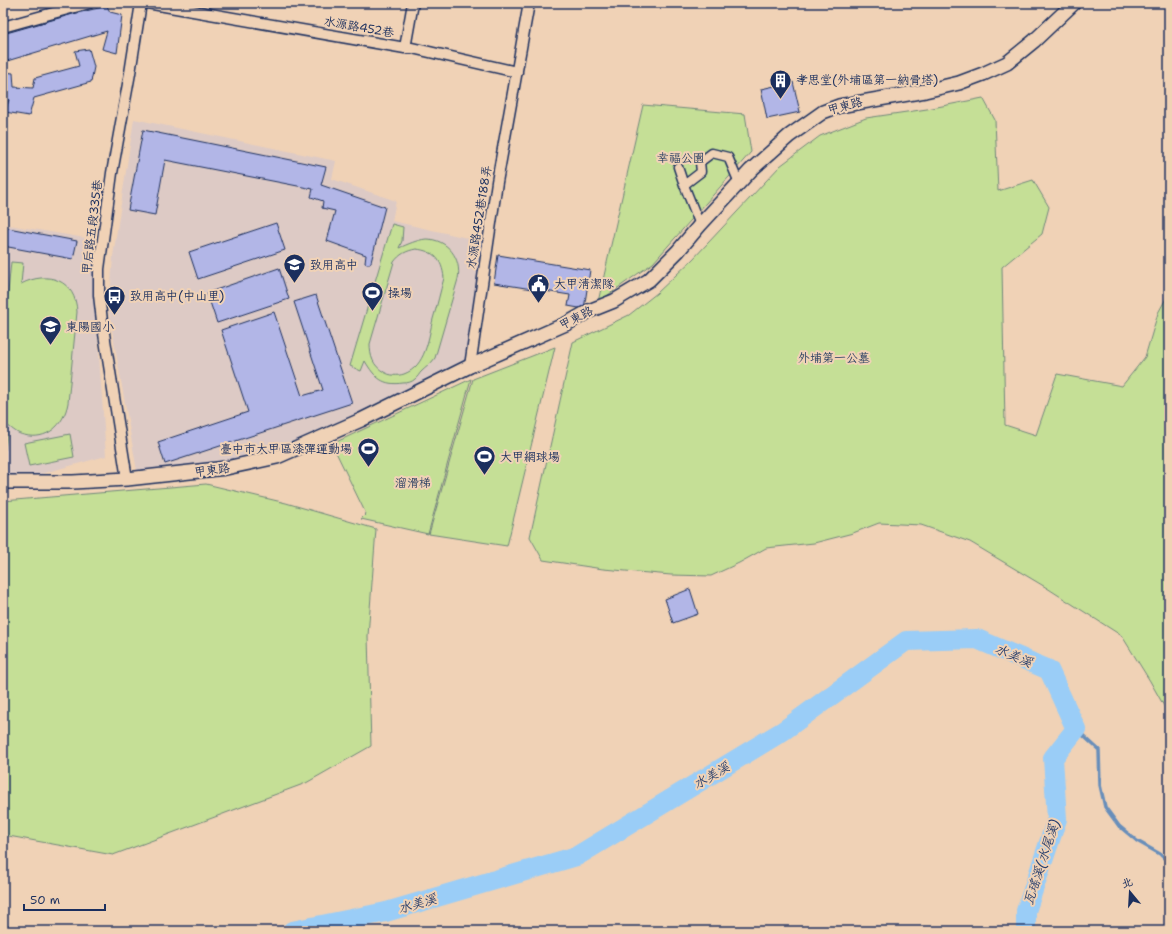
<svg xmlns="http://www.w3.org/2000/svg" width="1172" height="934" font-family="'Shantell Sans','LXGW WenKai TC',sans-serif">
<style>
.built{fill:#ddcac5}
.green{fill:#c5df96;stroke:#70877a;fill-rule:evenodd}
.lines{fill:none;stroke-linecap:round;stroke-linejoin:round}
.stream{stroke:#678eba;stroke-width:3.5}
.river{stroke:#9acdf7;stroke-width:20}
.building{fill:#b2b6e7;stroke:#1b2f5e}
.pedestrian-casing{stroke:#1b2f5e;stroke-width:11}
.minor-casing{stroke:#1b2f5e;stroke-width:13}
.tertiary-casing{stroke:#1b2f5e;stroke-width:16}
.pedestrian{stroke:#f0d2b6;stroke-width:8}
.minor{stroke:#f0d2b6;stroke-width:10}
.tertiary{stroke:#f0d2b6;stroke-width:13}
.labels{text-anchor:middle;stroke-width:4;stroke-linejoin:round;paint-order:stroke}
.street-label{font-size:12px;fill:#1b2f5e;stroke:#f0d2b6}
.poi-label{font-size:12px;fill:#1b2f5e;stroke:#f0d2b6;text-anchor:start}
.park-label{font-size:12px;fill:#2c4164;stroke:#f0d2b6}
.water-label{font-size:13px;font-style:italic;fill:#283f6d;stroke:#f0d2b6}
</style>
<rect width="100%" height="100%" fill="#f0d2b6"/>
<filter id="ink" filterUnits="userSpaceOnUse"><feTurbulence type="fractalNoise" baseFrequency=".025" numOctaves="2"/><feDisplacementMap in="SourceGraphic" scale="8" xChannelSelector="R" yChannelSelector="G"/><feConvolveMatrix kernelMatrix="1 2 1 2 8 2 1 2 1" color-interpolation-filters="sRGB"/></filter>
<g filter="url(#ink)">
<path class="built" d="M 134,119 L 336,161 L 332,179 L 396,201 L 392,221 L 485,242 L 465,361 L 336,424 L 274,450 L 218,463 L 137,471 L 109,313 L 113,256 Z
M 3,224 L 91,239 L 106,456 L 37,475 L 3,474 Z"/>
<path class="green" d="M 983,98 L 995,120 L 998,191 L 1033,180 L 1049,207 L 1042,234 L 1002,267 L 1005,425 L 1036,435 L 1057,374 L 1122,386 L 1145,357 L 1158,313 L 1169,293 L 1169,715 L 1150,681 L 1122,636 L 1047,588 L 970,542 L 921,525 L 879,523 L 853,533 L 814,543 L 766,548 L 739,563 L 711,576 L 671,575 L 603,569 L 543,560 L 530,537 L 573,342 L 629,315 L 657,293 L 693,259 L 780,166 L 820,136 L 866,118 L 927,109 Z
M 643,105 L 745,114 L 751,152 L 653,263 L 598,302 Z
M 392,224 L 403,227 L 402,241 L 399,248 C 408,244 417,240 426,239 C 448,239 462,259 458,279 L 435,358 C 431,364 426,367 421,372 C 419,374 418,377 415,379 C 412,382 408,383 403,383 C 383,386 375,378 365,361 L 361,371 L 350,366 ZM 416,249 C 434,251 442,259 444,278 C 440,292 437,306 433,319 C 428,339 426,366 404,374 C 398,376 390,376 384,372 C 373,366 370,356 370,344 L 394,262 C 400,254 406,251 416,249 Z
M 11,262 L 23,263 L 21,284 C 48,270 76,280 77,312 L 68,403 C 64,425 47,441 24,435 C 17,434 13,429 8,426 L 5,450 L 3,450 L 3,341 Z
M 555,347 L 507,546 L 429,534 L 473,379 Z
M 471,379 L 428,534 L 361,519 L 366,514 L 332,444 Z
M 70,434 L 74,457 L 29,466 L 24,443 Z
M 206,484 L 286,503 L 376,529 L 368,636 L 371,746 L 306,783 L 113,855 L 3,835 L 3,501 Z"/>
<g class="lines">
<path class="stream" d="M 1076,729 L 1099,750 L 1100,785 L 1105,807 L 1119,826 L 1137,841 L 1160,854 L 1169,863"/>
<path class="river" d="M 292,931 L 386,912 L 577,856 L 783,731 L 906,641 L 977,639 L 1049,670 L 1076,729 L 1053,758 L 1057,819 L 1026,911 L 1026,931"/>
</g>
<path class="building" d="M 107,6 L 110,12 L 122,15 L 117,53 L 102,49 L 107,31 L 7,61 L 4,55 L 3,54 L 3,34 L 73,14 Z
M 89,49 L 94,67 L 91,82 L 34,98 L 29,116 L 5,112 L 9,100 L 3,99 L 3,72 L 13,73 L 14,87 L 33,88 L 35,78 L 79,66 L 75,51 Z
M 793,82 L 800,112 L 767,119 L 761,89 Z
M 143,130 L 326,167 L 321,185 L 385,207 L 371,262 L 370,264 L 367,264 L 365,263 L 366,255 L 327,241 L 335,211 L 322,208 L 323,201 L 311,197 L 313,189 L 165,160 L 155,215 L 128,210 Z
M 276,223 L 285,250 L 198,279 L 189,252 Z
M 3,227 L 77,241 L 73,259 L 3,246 Z
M 498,255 L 590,270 L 584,309 L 568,306 L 570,295 L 494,283 Z
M 279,268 L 289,299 L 217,323 L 207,293 Z
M 316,295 L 352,403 L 165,464 L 158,442 L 248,412 L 221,330 L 274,312 L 302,396 L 323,390 L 294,302 Z
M 690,589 L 698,614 L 673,623 L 665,599 Z"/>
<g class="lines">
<defs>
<path id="pedestrian" d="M 678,167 L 684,185 L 700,225
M 684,185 L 701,172 L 700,162 L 712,153 L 728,157 L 739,183"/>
<path id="minor" d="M 147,3 L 405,48 L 412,48 L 517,72
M 3,27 L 89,3
M 405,48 L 413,3
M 470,366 L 497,182 L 529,3
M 127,479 L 102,321 L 99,295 L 99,269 L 112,173 L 130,73 L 141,3"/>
<path id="tertiary" d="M 3,482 L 73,482 L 127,479 L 226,468 L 277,457 L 361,420 L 470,366 L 568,323 L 589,311 L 614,301 L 649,280 L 678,251 L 700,225 L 751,170 L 789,136 L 823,112 L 839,106 L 925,91 L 959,83 L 983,74 L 1007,63 L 1034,41 L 1074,3"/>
</defs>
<use href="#pedestrian" class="pedestrian-casing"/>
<use href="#minor" class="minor-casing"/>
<use href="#tertiary" class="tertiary-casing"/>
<use href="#pedestrian" class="pedestrian"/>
<use href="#minor" class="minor"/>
<use href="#tertiary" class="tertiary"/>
</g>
</g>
<defs>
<symbol id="building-pin" viewBox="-11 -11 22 30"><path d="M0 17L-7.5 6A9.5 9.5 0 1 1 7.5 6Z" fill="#1b2f5e" stroke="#f0d2b6"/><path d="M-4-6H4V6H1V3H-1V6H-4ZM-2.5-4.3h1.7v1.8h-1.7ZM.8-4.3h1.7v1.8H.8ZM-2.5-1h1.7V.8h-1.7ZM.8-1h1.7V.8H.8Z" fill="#fff"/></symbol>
<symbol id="school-pin" viewBox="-11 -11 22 30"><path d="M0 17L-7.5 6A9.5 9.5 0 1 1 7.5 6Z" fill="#1b2f5e" stroke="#f0d2b6"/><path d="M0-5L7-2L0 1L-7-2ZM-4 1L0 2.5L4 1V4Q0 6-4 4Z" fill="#fff"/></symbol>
<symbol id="civic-pin" viewBox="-11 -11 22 30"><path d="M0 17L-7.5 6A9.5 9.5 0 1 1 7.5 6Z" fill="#1b2f5e" stroke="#f0d2b6"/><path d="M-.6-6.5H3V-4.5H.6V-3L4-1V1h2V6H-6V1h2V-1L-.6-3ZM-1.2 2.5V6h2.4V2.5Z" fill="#fff"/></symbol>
<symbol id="stadium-pin" viewBox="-11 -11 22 30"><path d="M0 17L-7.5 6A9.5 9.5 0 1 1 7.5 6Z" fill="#1b2f5e" stroke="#f0d2b6"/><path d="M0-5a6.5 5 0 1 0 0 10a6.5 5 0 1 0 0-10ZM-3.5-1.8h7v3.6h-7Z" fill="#fff"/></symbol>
<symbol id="bus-pin" viewBox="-11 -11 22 30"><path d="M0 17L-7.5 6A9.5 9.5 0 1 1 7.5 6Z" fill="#1b2f5e" stroke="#f0d2b6"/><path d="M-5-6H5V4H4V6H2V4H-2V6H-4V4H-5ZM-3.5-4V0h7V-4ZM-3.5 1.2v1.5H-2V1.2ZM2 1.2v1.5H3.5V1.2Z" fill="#fff"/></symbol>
</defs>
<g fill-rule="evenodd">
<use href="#building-pin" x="768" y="68" width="25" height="34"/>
<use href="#school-pin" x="282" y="252" width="25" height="34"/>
<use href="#civic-pin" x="526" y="272" width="25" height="34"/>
<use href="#stadium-pin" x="360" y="280" width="25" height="34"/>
<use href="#bus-pin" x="102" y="284" width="25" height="34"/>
<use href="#school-pin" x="38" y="314" width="25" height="34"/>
<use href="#stadium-pin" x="356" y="436" width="25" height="34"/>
<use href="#stadium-pin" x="472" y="444" width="25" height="34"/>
</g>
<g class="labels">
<g class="street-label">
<text transform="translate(359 27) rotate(10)" y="4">水源路452巷</text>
<text transform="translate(845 106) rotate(-15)" y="4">甲東路</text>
<text transform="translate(479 217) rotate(-81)" y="4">水源路452巷188弄</text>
<text transform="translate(92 227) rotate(-83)" y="4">甲后路五段335巷</text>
<text transform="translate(576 318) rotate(-27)" y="4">甲東路</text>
<text transform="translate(212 470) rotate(-8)" y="4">甲東路</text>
</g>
<g class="poi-label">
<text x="796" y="84">孝思堂(外埔區第一納骨塔)</text>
<text x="310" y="269">致用高中</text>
<text x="554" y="288">大甲清潔隊</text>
<text x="388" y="297">操場</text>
<text x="130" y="300">致用高中(中山里)</text>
<text x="66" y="331">東陽國小</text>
<text x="352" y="453" text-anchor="end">臺中市大甲區漆彈運動場</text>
<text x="500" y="461">大甲網球場</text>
</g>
<g class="park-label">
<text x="681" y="162">幸福公園</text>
<text x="834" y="362">外埔第一公墓</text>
<text x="413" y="487">溜滑梯</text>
</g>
<g class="water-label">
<text transform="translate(1014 655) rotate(23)" y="5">水美溪</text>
<text transform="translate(711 775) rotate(-31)" y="5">水美溪</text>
<text transform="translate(1041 862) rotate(-72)" y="5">瓦瑤溪(水尾溪)</text>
<text transform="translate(417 903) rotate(-16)" y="5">水美溪</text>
</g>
</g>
<rect width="1172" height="934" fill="none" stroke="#f0d2b6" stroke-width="16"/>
<rect x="8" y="8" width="1156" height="918" fill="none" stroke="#1b2f5e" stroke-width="1.5" filter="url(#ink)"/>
<g transform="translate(1130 892) rotate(342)" stroke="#f0d2b6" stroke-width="3" paint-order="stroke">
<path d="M0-3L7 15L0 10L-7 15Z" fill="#1b2f5e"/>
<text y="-6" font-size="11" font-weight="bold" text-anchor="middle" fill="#1b2f5e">北</text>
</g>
<path d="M24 904v6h81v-6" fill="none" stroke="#1b2f5e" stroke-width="2"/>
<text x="30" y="904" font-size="12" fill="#1b2f5e" stroke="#f0d2b6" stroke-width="3" paint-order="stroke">50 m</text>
</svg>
